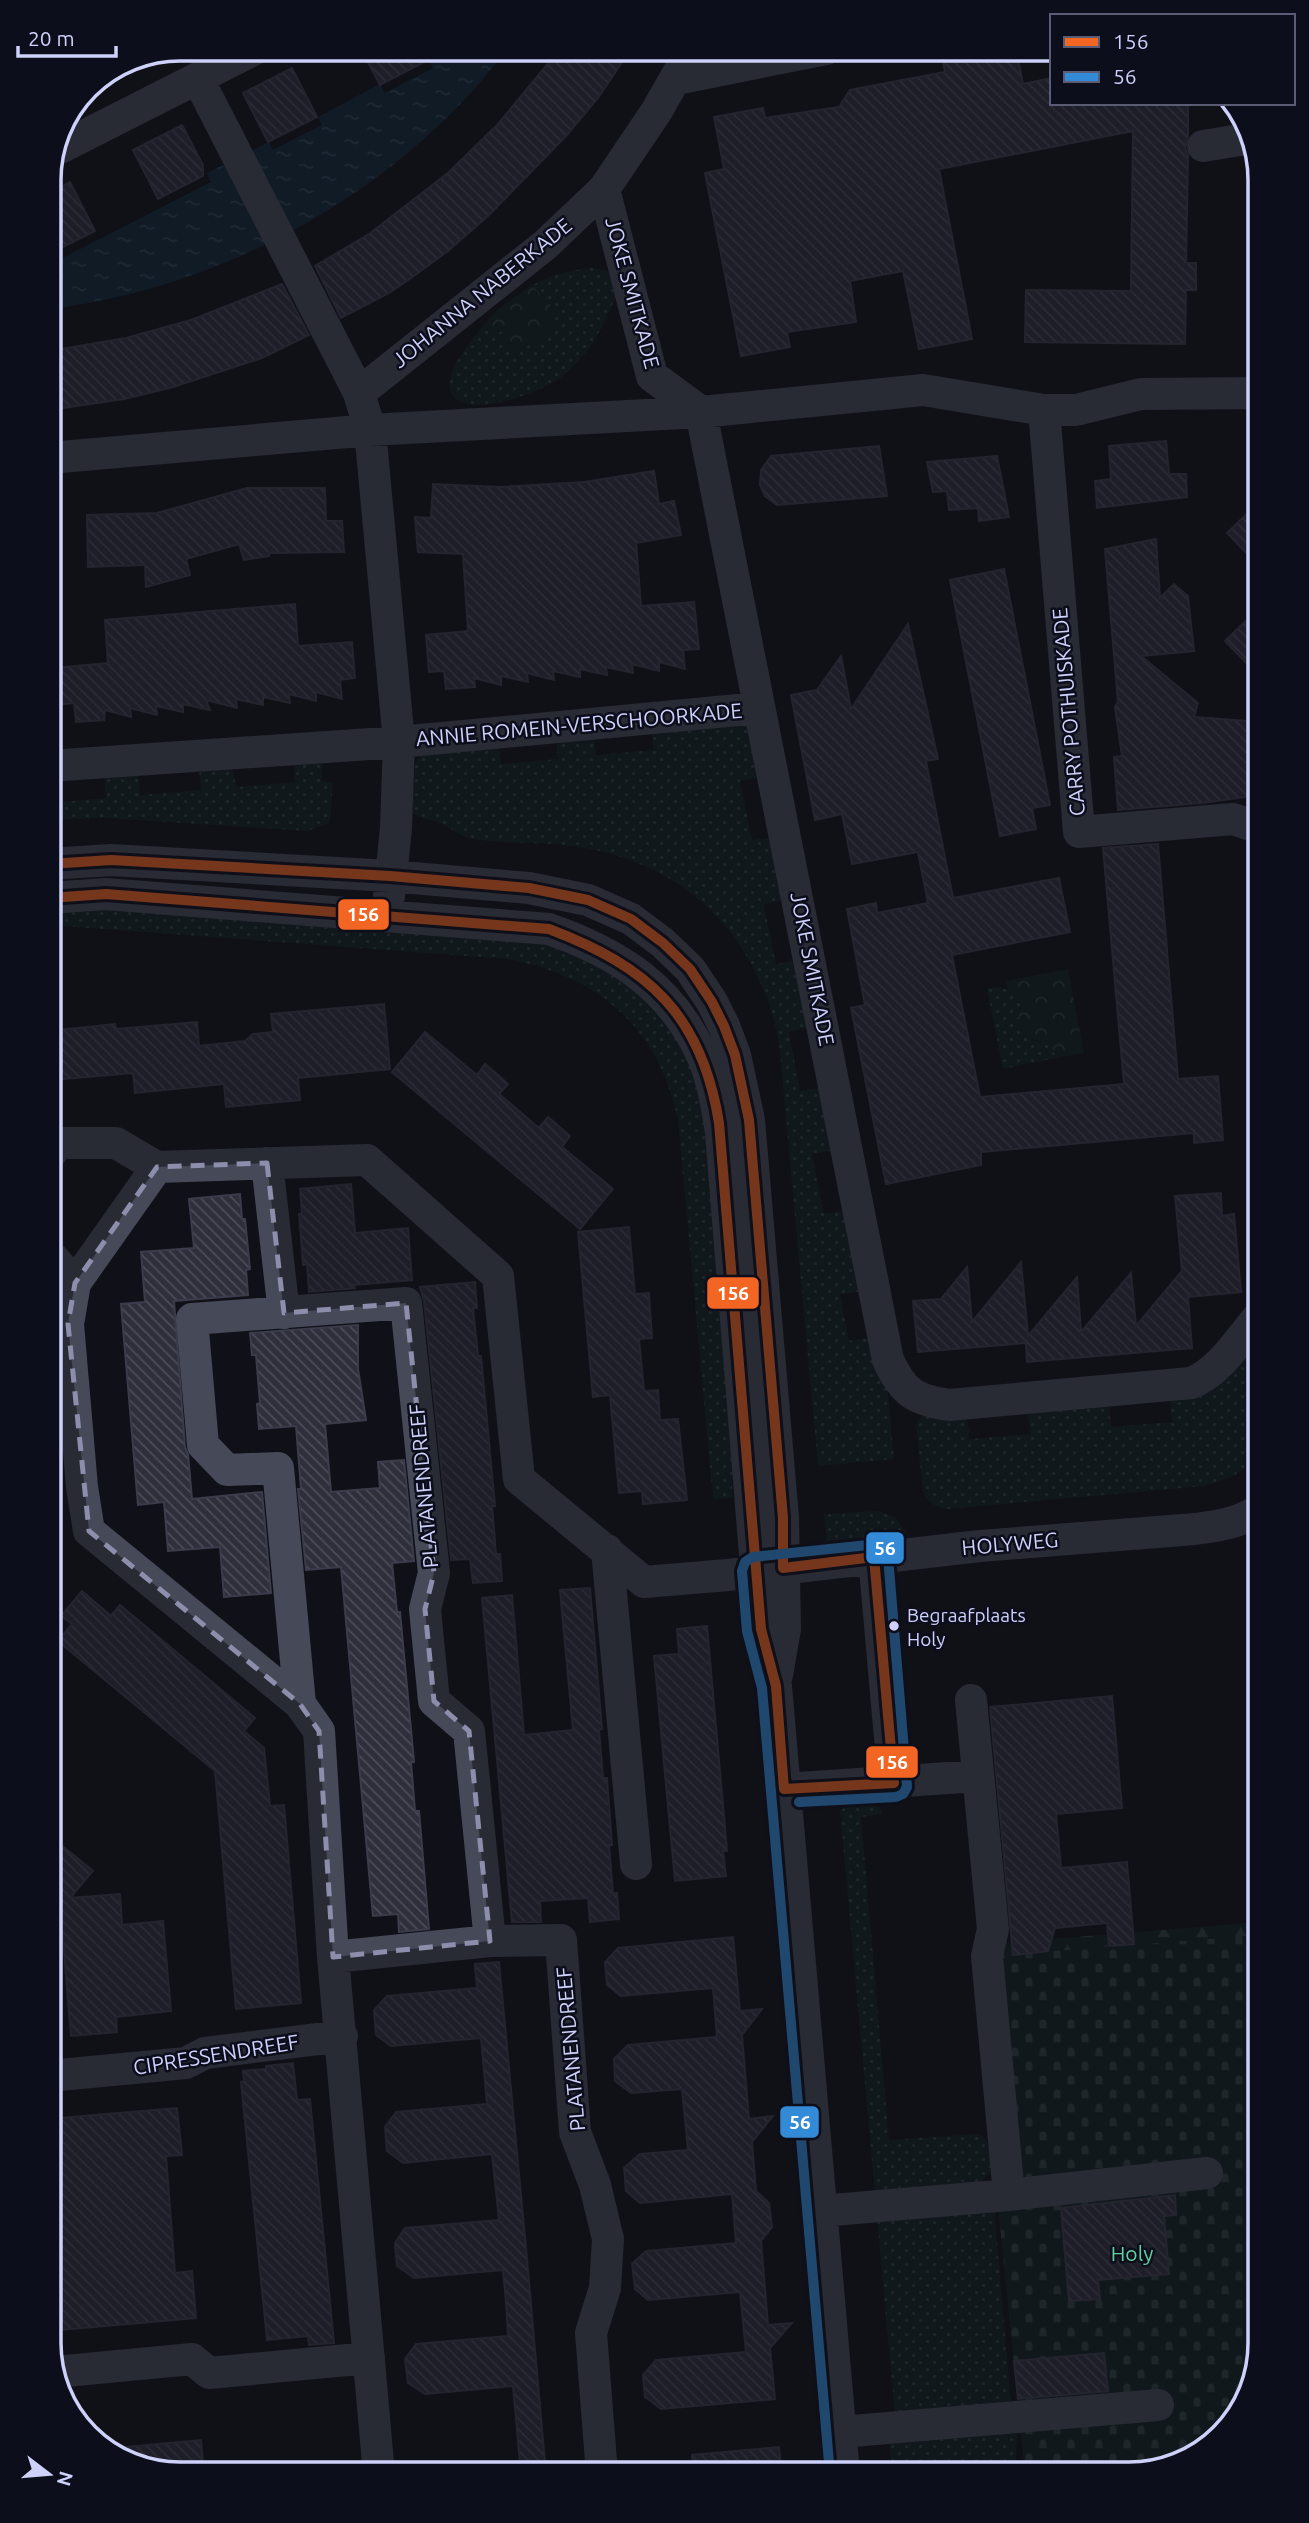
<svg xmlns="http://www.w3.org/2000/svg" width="1309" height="2523" font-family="Ubuntu,sans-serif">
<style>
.grass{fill:url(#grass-dots)}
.forest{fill:url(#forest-firs)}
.cemetery{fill:url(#cemetery-stones)}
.park{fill:url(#park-crowns)}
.water{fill:url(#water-ripples)}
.building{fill:url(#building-back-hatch);stroke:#3b3c4b;stroke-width:2}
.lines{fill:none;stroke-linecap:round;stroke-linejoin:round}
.minor{stroke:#464958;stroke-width:32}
.bus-1-casing{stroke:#0d0e1c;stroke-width:16}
.bus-2-casing{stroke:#0d0e1c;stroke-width:16}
.bus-1{stroke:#f26522;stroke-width:10}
.bus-2{stroke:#338bd7;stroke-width:10}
.marked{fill:none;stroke:#8c8eab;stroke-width:5;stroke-dasharray:14 9;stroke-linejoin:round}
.bus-dot{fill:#ced1fa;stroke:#0d0e1c;stroke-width:2.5}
.labels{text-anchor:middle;stroke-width:5;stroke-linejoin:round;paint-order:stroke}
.bus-label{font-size:19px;fill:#ced1fa;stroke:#0d0e1c;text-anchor:start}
.street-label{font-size:21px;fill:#ced1fa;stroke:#0d0e1c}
.park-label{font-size:21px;fill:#63d09f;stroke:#0d0e1c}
.rim{fill:none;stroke:#ced1fa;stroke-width:3.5}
.line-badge{stroke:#0d0e1c;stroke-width:2.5}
.badge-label{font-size:19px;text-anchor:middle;font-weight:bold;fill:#fff}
</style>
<defs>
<pattern id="grass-dots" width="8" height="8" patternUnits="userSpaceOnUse" patternTransform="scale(1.75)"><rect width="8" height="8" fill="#11221f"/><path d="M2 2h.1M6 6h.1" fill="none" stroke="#324140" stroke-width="1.8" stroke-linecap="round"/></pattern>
<pattern id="forest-firs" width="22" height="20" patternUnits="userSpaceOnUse" patternTransform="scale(1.75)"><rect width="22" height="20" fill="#11221f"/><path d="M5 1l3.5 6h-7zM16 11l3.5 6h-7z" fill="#324140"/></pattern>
<pattern id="cemetery-stones" width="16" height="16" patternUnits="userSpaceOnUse" patternTransform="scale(1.75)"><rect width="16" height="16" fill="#11221f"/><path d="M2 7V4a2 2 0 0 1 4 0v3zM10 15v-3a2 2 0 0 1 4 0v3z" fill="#324140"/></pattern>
<pattern id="park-crowns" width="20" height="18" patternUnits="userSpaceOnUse" patternTransform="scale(1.75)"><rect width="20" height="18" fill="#11221f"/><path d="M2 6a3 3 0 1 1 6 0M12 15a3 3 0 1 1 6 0" fill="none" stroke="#324140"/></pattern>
<pattern id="water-ripples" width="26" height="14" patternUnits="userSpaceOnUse" patternTransform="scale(1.75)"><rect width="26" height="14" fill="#112939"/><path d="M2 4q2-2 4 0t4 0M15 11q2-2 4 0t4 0" fill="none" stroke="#324757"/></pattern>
<pattern id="building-back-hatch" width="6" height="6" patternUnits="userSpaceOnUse" patternTransform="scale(1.75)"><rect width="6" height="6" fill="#2e2f3b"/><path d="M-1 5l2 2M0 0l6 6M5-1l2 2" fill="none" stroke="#4b4c58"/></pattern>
</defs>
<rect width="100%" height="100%" fill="#101118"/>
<path class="grass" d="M 592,267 L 609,272 L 616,295 C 605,326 588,357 560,378 C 542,392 457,425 450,388 C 446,368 474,338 485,323 L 508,335 L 557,312 L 532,285 L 556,274 Z
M 745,724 L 751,730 L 763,777 L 740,781 L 752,840 L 774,837 L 787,899 L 764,905 L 776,964 L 798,960 L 811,1027 L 789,1032 L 800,1091 L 824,1087 L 836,1150 L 812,1154 L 824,1214 L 847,1210 L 863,1291 L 840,1295 L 849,1341 L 872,1337 L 887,1384 L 894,1459 L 818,1466 L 779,1042 C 757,930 678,857 564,845 C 534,842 503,844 474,839 C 461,837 451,828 440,823 C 431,818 418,821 412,811 L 415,765 L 423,751 L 498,741 L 501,764 L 558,759 L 556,736 L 593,732 L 596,755 L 653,750 L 652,727 Z
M 294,758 L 323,759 L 321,781 L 333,783 L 330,823 L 307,831 L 106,818 L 49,820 L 49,803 L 106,798 L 104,775 L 138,772 L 140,795 L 201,790 L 199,767 L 232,764 L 236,787 L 295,782 Z
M 100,908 L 520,935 L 579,951 L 645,997 L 681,1042 L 704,1096 L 740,1473 L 731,1475 L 733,1498 L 713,1499 L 678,1120 C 658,1027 599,976 507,959 L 49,925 L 49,909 Z
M 1001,987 L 1013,992 L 1021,1003 L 1018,1020 C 1021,1025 1026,1036 1031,1039 C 1045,1046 1051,1037 1056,1058 L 1003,1069 L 987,988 Z
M 1260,1333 L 1260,1456 L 1234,1476 L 1205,1486 L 947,1509 C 935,1507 928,1503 923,1491 L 916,1424 L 922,1415 L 967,1416 L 969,1439 L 1030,1434 L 1028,1410 L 1109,1403 L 1111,1427 L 1172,1422 L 1170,1398 Z
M 877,1511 L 895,1517 L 908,1534 L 827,1544 L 824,1514 Z
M 873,1804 L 881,1808 L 882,1814 L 861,1817 L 889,2140 L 978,2134 C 994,2143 992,2155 992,2171 L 981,2183 L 875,2194 L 840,1810 L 847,1807 Z
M 994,2205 L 1011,2405 L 895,2416 L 877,2216 Z
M 1018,2423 L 1015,2474 L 892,2474 L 889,2439 Z"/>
<path class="forest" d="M 1260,1922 L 1260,1946 L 1002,1964 L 1000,1943 Z"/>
<path class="cemetery" d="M 1260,1935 L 1260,2343 L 1238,2416 L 1179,2464 L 1129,2474 L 1025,2474 L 998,2206 L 1024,2183 L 1002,1955 Z"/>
<path class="park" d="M 532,285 L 557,312 C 553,335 533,344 513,353 L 499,344 L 507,335 L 485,323 L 498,309 Z
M 1068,969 L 1084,1053 L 1056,1058 C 1050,1033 1020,1045 1017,1026 C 1016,1019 1022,1011 1021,1003 L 1007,988 L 1006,981 Z"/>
<path class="water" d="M 433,49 L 507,49 C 401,191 224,288 49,309 L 49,265 L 211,182 L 207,173 L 269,142 L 273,150 L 322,125 L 318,117 L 380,84 L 385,93 L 433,68 L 429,60 L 436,56 Z"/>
<path class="building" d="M 361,49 L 449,49 L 380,85 Z
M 560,49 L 631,49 L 598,98 L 566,136 L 489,215 L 448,251 L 414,276 L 389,293 L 341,318 L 315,266 L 369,234 L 449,172 L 498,124 Z
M 982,49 L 1016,49 L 1023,84 L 1052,78 L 1052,103 L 1188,103 L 1188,137 L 1185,148 L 1188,155 L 1186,263 L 1196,263 L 1196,290 L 1186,290 L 1185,344 L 1025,342 L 1026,290 L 1131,291 L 1133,131 L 939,169 L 972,339 L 919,349 L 903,271 L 850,281 L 856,322 L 787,332 L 790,347 L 741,356 L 705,173 L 724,169 L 714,117 L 763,108 L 765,118 L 839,107 L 850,90 L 945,72 L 942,57 Z
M 292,68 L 317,117 L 268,142 L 243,93 Z
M 182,125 L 203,165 L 203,176 L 158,199 L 133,150 Z
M 70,182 L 95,231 L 49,254 L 49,193 Z
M 282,284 L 309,335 L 262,358 L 173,387 L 124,399 L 49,410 L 49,351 L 126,338 L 191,320 Z
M 1166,441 L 1169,474 L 1186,474 L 1187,497 L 1097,508 L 1095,481 L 1111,479 L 1109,446 Z
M 879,446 L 887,496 L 777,505 L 765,496 L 760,485 L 761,470 L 771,456 Z
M 997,456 L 1009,517 L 979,521 L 978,508 L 949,510 L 947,491 L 933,492 L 927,462 Z
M 654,471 L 659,504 L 674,501 L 681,535 L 636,543 L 641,606 L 694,602 L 699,649 L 683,650 L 685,669 L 659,662 L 659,671 L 632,664 L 633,673 L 606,667 L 607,675 L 580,669 L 580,677 L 553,671 L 554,680 L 527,673 L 528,682 L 501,676 L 501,685 L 474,678 L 475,687 L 446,689 L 444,671 L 429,672 L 426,635 L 468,631 L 463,554 L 418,552 L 415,517 L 431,518 L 433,484 L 500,487 L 584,482 Z
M 247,488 L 325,488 L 326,521 L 342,521 L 344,552 L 269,553 L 269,556 L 244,560 L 239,544 L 186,559 L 190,575 L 146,587 L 145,565 L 88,567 L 87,515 L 157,513 Z
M 1260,501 L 1260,567 L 1227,533 Z
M 1156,539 L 1160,598 L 1174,584 L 1188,596 L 1194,651 L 1141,656 L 1198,703 L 1194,717 L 1260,722 L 1260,795 L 1202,803 L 1118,810 L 1114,757 L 1122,756 L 1115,707 L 1118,702 L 1105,549 Z
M 1004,569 L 1050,805 L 1032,808 L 1036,829 L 1000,836 L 950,580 Z
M 295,604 L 298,646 L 352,642 L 355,678 L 340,680 L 342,699 L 316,692 L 316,701 L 289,694 L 290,703 L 263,697 L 263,705 L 236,699 L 237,708 L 206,700 L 210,710 L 183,704 L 183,712 L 156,706 L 157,715 L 130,708 L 131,717 L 105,710 L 104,720 L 76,722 L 74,703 L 58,705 L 55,668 L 108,663 L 105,620 Z
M 1260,607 L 1260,677 L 1225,641 Z
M 908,624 L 938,759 L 926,761 L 953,898 L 1059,878 L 1070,932 L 952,955 L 980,1097 L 1124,1084 L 1103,848 L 1158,844 L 1178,1079 L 1218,1076 L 1223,1140 L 1194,1143 L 1194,1133 L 981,1152 L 981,1165 L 886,1184 L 851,1008 L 865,1005 L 847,909 L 876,903 L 877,913 L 928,903 L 918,852 L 852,864 L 842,814 L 815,820 L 791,695 L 817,690 L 841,656 L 851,709 Z
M 384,1004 L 390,1069 L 298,1078 L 300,1100 L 226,1107 L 224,1084 L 135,1093 L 133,1073 L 53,1080 L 51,1058 L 49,1058 L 49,1031 L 115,1024 L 116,1029 L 197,1022 L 199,1046 L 245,1041 L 253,1034 L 273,1032 L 271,1014 Z
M 425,1032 L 477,1075 L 485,1064 L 497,1074 L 508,1084 L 499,1094 L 539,1128 L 548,1117 L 570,1136 L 562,1147 L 613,1189 L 580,1229 L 392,1072 Z
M 351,1184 L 355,1233 L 408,1228 L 412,1280 L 354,1285 L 355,1288 L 309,1292 L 307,1264 L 303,1265 L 301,1238 L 299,1214 L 302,1214 L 300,1189 Z
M 1221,1193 L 1222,1216 L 1234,1214 L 1241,1292 L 1188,1297 L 1192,1348 L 1027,1362 L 1026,1343 L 918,1352 L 913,1301 L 941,1299 L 967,1267 L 972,1322 L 1021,1262 L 1028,1336 L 1077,1277 L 1081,1332 L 1131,1273 L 1136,1326 L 1182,1271 L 1175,1196 Z
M 240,1194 L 242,1219 L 245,1219 L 250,1269 L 246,1270 L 248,1295 L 174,1301 L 185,1447 L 188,1454 L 192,1499 L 262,1492 L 271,1593 L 224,1597 L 220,1547 L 168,1551 L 164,1502 L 138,1505 L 121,1304 L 145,1302 L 141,1252 L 194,1248 L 189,1199 Z
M 629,1227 L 635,1294 L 649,1293 L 652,1338 L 639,1339 L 644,1391 L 658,1390 L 660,1420 L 678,1419 L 687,1500 L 643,1504 L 642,1491 L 619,1493 L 610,1395 L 593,1397 L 578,1232 Z
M 475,1282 L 477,1308 L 473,1308 L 478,1356 L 481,1356 L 495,1506 L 492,1506 L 496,1554 L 500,1554 L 502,1581 L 473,1583 L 470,1559 L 451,1560 L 424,1301 L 420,1287 Z
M 358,1325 L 358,1369 L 366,1420 L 325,1424 L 331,1492 L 380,1488 L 378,1462 L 404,1460 L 414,1561 L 392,1563 L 397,1612 L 400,1612 L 414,1762 L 411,1762 L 415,1811 L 419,1811 L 429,1929 L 399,1932 L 398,1914 L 373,1916 L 341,1567 L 306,1570 L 298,1489 L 301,1489 L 296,1426 L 259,1429 L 257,1404 L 260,1403 L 256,1355 L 252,1355 L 250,1333 Z
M 590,1588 L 602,1729 L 599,1730 L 603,1778 L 607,1778 L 612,1845 L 609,1845 L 613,1894 L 617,1893 L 619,1919 L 590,1922 L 588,1898 L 540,1901 L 541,1922 L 512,1922 L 482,1598 L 512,1595 L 524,1735 L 573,1730 L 560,1590 Z
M 82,1591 L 111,1616 L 120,1605 L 255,1718 L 244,1731 L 264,1748 L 270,1806 L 284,1805 L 301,2003 L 236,2009 L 215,1771 L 58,1641 L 72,1624 L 61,1616 Z
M 707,1626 L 727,1851 L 723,1851 L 726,1876 L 675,1881 L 654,1656 L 679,1654 L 677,1629 Z
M 1112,1696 L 1122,1808 L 1056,1814 L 1061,1868 L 1127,1862 L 1134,1944 L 1109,1946 L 1107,1923 L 1055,1928 L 1048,1951 L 1013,1955 L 990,1707 Z
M 49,1835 L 93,1871 L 70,1898 L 120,1894 L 122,1925 L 163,1921 L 171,2011 L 116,2017 L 117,2032 L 71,2036 L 60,1903 L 49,1895 Z
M 733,1937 L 740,2011 L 762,2009 L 742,2035 L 749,2119 L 773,2116 L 752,2142 L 756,2191 L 769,2203 L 772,2227 L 761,2241 L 768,2325 L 792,2323 L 770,2348 L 775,2399 L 661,2409 L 645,2397 L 643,2375 L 656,2360 L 746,2352 L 740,2292 L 648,2300 L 635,2289 L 632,2264 L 646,2251 L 736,2243 L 732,2194 L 640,2203 L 626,2191 L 624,2168 L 640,2154 L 688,2150 L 682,2089 L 631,2093 L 615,2081 L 614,2059 L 628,2045 L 717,2037 L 713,1988 L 621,1996 L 607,1985 L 605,1962 L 618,1948 Z
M 499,1962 L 526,2248 L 546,2474 L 521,2474 L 513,2386 L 425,2394 L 408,2383 L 405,2359 L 416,2344 L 508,2336 L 506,2302 L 503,2270 L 414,2278 L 397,2266 L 395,2243 L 405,2228 L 499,2220 L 492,2154 L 403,2163 L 387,2151 L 385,2127 L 396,2112 L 487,2104 L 481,2038 L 391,2046 L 376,2035 L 374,2010 L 387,1996 L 477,1988 L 475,1964 Z
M 293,2063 L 297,2100 L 310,2099 L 334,2343 L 309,2345 L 308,2336 L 267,2340 L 241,2082 L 244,2081 L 243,2071 L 266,2069 L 266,2066 Z
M 177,2108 L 182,2155 L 166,2156 L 175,2273 L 192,2271 L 196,2318 L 49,2331 L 49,2284 L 54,2283 L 49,2227 L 49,2119 Z
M 1175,2195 L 1176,2215 L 1164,2216 L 1169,2274 L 1098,2280 L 1100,2299 L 1069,2301 L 1061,2208 Z
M 1104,2353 L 1108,2391 L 1018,2399 L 1014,2361 Z
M 201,2440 L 204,2474 L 172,2474 L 107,2452 L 104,2449 Z
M 779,2447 L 782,2474 L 693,2474 L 692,2455 Z"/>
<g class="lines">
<path class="minor" d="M 198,79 L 359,393 L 370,430 L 399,742 L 396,828 L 389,896
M 676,79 L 826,49
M 1203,146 L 1252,138
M 60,148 L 255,49
M 604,189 L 652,376 L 701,412 L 888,1360 C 903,1392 914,1400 949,1405 L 1191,1383 C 1220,1372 1240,1338 1260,1315
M 359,393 L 545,245 L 604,189 L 656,112 L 692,49
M 1044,410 L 1079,832 L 1233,819 L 1260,828
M 49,458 L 370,430 L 701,412 L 923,390 L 1044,410 L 1076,410 L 1141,394 L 1260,393
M 49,766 L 399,742 L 759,708
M 49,864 L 111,860 L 390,876 L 529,888 L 588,900 L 631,919 L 663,943 L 690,969 L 712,1002 L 724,1026 L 735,1055 L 749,1120 L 783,1518 L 785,1629 L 777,1675
M 49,898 L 106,894 L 549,929 C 618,953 671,987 702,1055 C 713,1080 717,1107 721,1133 L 761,1629 L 776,1686 L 844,2474
M 49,1156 L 58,1143 L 116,1143 L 157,1167
M 267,1163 L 284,1313
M 49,1254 L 75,1283
M 607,1550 L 636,1864
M 874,1557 L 894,1783
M 300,1704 L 278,1468 L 227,1470 L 203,1445 L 192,1319 L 406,1303 L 434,1573 L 425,1609 L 434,1701 L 469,1731 L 490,1941
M 784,1789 L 978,1776
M 333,1957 L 490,1941 L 561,1940 L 575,2132 L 595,2185 L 608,2239 L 605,2288 L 591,2333 L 602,2474
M 49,2076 L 186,2063 L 205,2053 L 342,2036
M 1009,2195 L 1207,2173
M 821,2211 L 1009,2195 L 987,1956 L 993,1929 L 971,1700
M 55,2372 L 192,2359 L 209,2373 L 369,2358
M 841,2432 L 1158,2405
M 379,2474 L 333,1957 L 319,1731 L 300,1704 L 89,1531 L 82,1487 L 68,1324 L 75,1283 L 157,1167 L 367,1160 L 498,1276 L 519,1479 L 644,1582 L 728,1575 L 980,1546 L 1195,1529 C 1218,1526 1240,1523 1260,1509"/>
<defs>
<path id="bus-1" d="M 49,898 L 106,894 L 549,929 C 649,967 702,1015 719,1123 L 761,1629 L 776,1686 L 784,1789 L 894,1783 L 874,1557 L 783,1568 L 783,1518 L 749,1120 L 735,1055 L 724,1026 L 712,1002 L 690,969 L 663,943 L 631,919 L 588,900 L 529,888 L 390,876 L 111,860 L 49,864"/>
<path id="bus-2" d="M 799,1802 L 896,1797 L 903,1794 L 907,1787 L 888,1556 L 885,1548 L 878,1544 L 753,1557 L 745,1562 L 742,1571 L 747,1631 L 762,1688 L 830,2474"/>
</defs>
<use href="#bus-1" class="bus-1-casing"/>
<use href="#bus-2" class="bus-2-casing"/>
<use href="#bus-1" class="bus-1"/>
<use href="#bus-2" class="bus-2"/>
</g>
<path d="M0 0H1309V2523H0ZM 267,1163 L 284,1313 L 406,1303 L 434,1573 L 425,1609 L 434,1701 L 469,1731 L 490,1941 L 333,1957 L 319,1731 L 300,1704 L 89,1531 L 68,1324 L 75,1283 L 157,1167 Z" fill="#101118" fill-opacity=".55" fill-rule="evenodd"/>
<path class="marked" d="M 267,1163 L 284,1313 L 406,1303 L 434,1573 L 425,1609 L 434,1701 L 469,1731 L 490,1941 L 333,1957 L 319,1731 L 300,1704 L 89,1531 L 68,1324 L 75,1283 L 157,1167 Z"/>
<circle class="bus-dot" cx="894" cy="1626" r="6"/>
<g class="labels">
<g class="bus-label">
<text x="907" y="1622">Begraafplaats<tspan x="907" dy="24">Holy</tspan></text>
</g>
<g class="street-label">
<text transform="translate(482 293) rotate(-39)" y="7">JOHANNA NABERKADE</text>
<text transform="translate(632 293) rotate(75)" y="7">JOKE SMITKADE</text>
<text transform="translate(1069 712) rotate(-95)" y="7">CARRY POTHUISKADE</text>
<text transform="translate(579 725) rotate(-5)" y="7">ANNIE ROMEIN-VERSCHOORKADE</text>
<text transform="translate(812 969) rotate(79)" y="7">JOKE SMITKADE</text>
<text transform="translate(424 1486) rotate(-95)" y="7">PLATANENDREEF</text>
<text transform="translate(1010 1544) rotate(-5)" y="7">HOLYWEG</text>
<text transform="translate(571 2049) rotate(-95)" y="7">PLATANENDREEF</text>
<text transform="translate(216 2055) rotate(-9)" y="7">CIPRESSENDREEF</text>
</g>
<g class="park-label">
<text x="1132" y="2261">Holy</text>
</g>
</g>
<path d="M0 0H1309V2523H0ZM180 61H1129A119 119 0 0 1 1248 180V2343A119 119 0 0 1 1129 2462H180A119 119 0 0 1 61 2343V180A119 119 0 0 1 180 61Z" fill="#0d0e1c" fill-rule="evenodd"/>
<path class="rim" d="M180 61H1129A119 119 0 0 1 1248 180V2343A119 119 0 0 1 1129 2462H180A119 119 0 0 1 61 2343V180A119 119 0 0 1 180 61Z"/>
<g class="line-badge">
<rect x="337" y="898" width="53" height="33" rx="7" fill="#f26522"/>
<rect x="706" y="1276" width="54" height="34" rx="7" fill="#f26522"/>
<rect x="865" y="1531" width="40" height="34" rx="7" fill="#338bd7"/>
<rect x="865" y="1745" width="54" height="34" rx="7" fill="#f26522"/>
<rect x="779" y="2105" width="41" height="34" rx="7" fill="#338bd7"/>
</g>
<g class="badge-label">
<text x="363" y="921">156</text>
<text x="733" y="1300">156</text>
<text x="885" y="1555">56</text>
<text x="892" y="1769">156</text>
<text x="800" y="2129">56</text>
</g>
<rect x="1050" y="14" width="245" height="91" fill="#0d0e1c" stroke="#5a5c75" stroke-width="2"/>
<rect x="1064" y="37" width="35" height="10" fill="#f26522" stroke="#5a5c75" stroke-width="2"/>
<text x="1113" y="49" font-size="21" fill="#ced1fa">156</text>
<rect x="1064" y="72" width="35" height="10" fill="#338bd7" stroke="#5a5c75" stroke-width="2"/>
<text x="1113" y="84" font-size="21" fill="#ced1fa">56</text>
<g transform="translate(49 2474) rotate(106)" stroke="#0d0e1c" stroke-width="5" paint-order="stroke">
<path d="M0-5L12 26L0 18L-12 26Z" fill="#ced1fa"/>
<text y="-10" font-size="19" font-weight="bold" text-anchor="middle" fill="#ced1fa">N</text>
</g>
<path d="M18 46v10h98v-10" fill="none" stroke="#ced1fa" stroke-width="3.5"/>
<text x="28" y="46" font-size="21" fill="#ced1fa" stroke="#0d0e1c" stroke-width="5" paint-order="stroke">20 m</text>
</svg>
